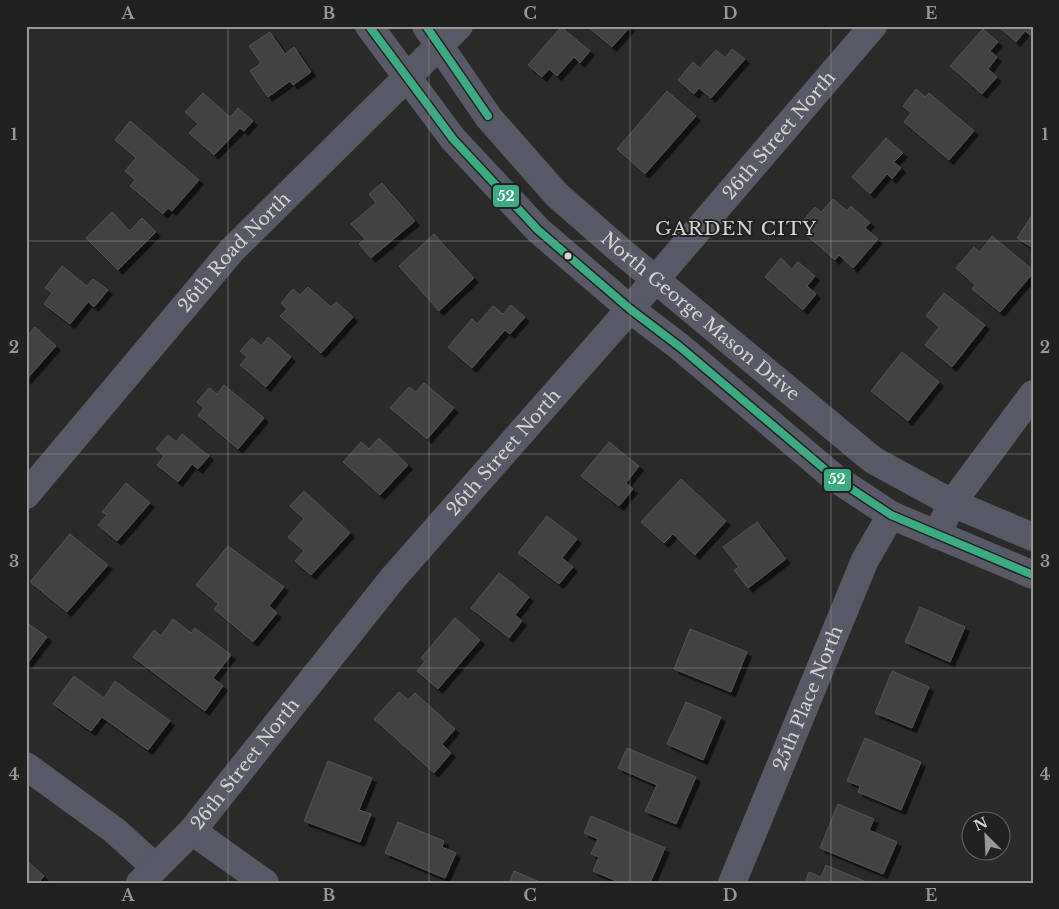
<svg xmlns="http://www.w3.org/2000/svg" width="1059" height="909" font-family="'Libre Baskerville',serif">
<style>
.building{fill:#434342;stroke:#525351;filter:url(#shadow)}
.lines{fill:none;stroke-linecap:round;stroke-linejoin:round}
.minor{stroke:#575a66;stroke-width:28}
.tertiary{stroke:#575a66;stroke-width:28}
.bus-1-casing{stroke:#20221f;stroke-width:11}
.bus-1{stroke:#3aab82;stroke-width:8}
.grid{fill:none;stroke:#989897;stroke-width:1;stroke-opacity:0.55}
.bus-dot{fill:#d3d4d2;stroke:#20221f;stroke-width:2}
.labels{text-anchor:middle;stroke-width:4;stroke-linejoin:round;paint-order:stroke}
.street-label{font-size:18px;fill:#d3d4d2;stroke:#20221f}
.neighbourhood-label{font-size:19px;letter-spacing:1px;fill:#d3d4d2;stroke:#20221f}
.line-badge{stroke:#20221f;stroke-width:2}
.badge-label{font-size:14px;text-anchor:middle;font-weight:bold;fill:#fff}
.neatline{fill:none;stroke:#989897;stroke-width:2}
.grid-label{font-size:16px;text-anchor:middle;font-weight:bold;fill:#989897}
</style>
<defs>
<filter id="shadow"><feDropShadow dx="4.5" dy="4.5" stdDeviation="0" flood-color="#0009"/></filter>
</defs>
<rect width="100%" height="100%" fill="#2a2a29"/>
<path class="building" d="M 587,26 L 631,26 L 612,47 Z
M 998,26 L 1033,26 L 1033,37 L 1025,31 L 1016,42 Z
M 561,27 L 590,51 L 580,63 L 574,57 L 557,76 L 549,69 L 542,77 L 528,65 Z
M 983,29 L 998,42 L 990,51 L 997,57 L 988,69 L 997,77 L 982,94 L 950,66 Z
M 270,32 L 285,54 L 294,47 L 311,72 L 293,85 L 290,81 L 268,97 L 250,71 L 261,63 L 249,46 Z
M 732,49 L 745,59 L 711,98 L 699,88 L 694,94 L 678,80 L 693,62 L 700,68 L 716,50 L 725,58 Z
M 916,89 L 925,97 L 929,93 L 974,131 L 949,160 L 904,122 L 911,113 L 903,106 Z
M 667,91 L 696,116 L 645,174 L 617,149 Z
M 203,93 L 230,117 L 238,108 L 253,121 L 244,131 L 240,128 L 214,155 L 189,133 L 198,124 L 185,112 Z
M 130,121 L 199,180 L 172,211 L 168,208 L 163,214 L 130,186 L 135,180 L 125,171 L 136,158 L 115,140 Z
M 886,138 L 903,153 L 894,162 L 901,168 L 892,179 L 887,174 L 870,194 L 852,177 Z
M 382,183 L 415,221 L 371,258 L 359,244 L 365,239 L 351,224 L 376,203 L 369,194 Z
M 833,199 L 847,211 L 851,206 L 870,223 L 865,228 L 878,239 L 853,268 L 839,255 L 835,260 L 805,234 L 809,230 L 801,223 L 815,207 L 821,212 Z
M 112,212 L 130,231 L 142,218 L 156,232 L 118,270 L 86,238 Z
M 1033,214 L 1033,248 L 1017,238 Z
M 434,234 L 474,278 L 439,311 L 399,266 Z
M 992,236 L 1033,270 L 1033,273 L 1000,312 L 972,289 L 975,285 L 956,268 L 974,247 L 980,252 Z
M 781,258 L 792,269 L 798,262 L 815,276 L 807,286 L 816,294 L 803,310 L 765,277 Z
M 62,266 L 87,286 L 93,279 L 108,290 L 94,307 L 88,302 L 70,324 L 44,304 L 52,293 L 45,288 Z
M 308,287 L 331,307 L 336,302 L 353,317 L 321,353 L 280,316 L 287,309 L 281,303 L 293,289 L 300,295 Z
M 944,293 L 985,325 L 952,367 L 925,345 L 939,327 L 926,316 Z
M 511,305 L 525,317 L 510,334 L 505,330 L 472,368 L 448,347 L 472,319 L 477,324 L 493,306 L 503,314 Z
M 35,327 L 56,346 L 26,380 L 26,334 L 28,335 Z
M 268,337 L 291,357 L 266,387 L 240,365 L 247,357 L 240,351 L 252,338 L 261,346 Z
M 902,352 L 939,382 L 908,421 L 871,391 Z
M 424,383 L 454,408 L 427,439 L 390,408 L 409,387 L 416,392 Z
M 224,385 L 264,418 L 238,449 L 198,415 L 204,408 L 197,402 L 209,388 L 217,394 Z
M 182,434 L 209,456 L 198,469 L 192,464 L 178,482 L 157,465 L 164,456 L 156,449 L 168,435 L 176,442 Z
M 379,438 L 408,465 L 380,495 L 343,462 L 361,442 L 369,449 Z
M 609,442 L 639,466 L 626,483 L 633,489 L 619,506 L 581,476 Z
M 681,479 L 726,521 L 695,555 L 673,534 L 664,543 L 641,522 Z
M 126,483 L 150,503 L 117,541 L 98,525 L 107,515 L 102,512 Z
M 304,491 L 350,533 L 311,575 L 295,561 L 304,551 L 288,537 L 304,519 L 290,506 Z
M 547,516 L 577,539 L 562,558 L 573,567 L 559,584 L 518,553 Z
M 757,522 L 786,559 L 748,588 L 734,570 L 739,567 L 723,547 Z
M 70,534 L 108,565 L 67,612 L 30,582 Z
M 228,546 L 284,587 L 269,606 L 277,613 L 253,642 L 214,609 L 218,604 L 196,585 Z
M 499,573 L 529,597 L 515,615 L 522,621 L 509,638 L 471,608 Z
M 920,607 L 965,627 L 950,662 L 905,642 Z
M 455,618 L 480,640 L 438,689 L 417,671 L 425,661 L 421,658 Z
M 173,619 L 191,633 L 195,628 L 231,655 L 213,678 L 223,686 L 205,711 L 133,657 L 154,630 L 161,636 Z
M 26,622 L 47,637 L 27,664 L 26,663 Z
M 690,629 L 747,652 L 731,692 L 674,669 Z
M 892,671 L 929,687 L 912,728 L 875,713 Z
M 74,676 L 104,698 L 115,681 L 170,721 L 148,750 L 102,717 L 91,731 L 53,704 Z
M 399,692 L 408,700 L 415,693 L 455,729 L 442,744 L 451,753 L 434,773 L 374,719 Z
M 686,702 L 721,717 L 703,760 L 667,744 Z
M 865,738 L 921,762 L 901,810 L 858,792 L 860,786 L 847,781 Z
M 627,748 L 696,777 L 676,824 L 645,811 L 657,785 L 618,768 Z
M 328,761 L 372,778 L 359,810 L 371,814 L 360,842 L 304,821 Z
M 838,804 L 874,819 L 869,830 L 897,842 L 883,874 L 820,848 Z
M 591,816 L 665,848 L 650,883 L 621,883 L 593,871 L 599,857 L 591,854 L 598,839 L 584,833 Z
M 398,822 L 444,841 L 442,847 L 456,853 L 445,878 L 385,853 Z
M 26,860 L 44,876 L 38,883 L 26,883 Z
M 826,865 L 866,882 L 866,883 L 805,883 L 809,872 L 821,877 Z
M 514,871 L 542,883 L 509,883 Z"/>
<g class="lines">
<g class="minor">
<path id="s1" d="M 26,495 L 232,250 L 459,26"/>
<path d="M 937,535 L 952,503 L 1033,394"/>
<path d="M 26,766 L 114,830 L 154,866"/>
<path d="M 192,831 L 265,883"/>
<path id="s2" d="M 140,883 L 192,831 L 393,578 L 630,309 L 873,26"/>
<path id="s3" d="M 732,883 L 865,560 L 891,515"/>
</g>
<g class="tertiary">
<path d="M 369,26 L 453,139 L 538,230 L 630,309 L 680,347 L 835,478 L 891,515 L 1033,575"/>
<path id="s4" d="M 426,26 L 489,118 L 557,195 L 621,251 L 873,460 L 952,503 L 1033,537"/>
</g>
<defs>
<path id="bus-1" d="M 369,26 L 453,139 L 538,230 L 630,309 L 680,347 L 835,478 L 891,515 L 1033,575
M 426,26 L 488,116"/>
</defs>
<use href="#bus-1" class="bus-1-casing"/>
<use href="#bus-1" class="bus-1"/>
</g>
<path class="grid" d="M 228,26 L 228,883M 429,26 L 429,883M 630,26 L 630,883M 831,26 L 831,883M 26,241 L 1033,241M 26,454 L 1033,454M 26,668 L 1033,668"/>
<circle class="bus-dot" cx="568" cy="256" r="4.5"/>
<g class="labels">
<g class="street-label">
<text dy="6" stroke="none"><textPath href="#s2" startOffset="984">26th Street North</textPath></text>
<text dy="6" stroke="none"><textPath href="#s1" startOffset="320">26th Road North</textPath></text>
<text dy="6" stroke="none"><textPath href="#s4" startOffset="402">North George Mason Drive</textPath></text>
<text dy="6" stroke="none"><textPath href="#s2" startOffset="564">26th Street North</textPath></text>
<text dy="6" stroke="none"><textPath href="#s3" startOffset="200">25th Place North</textPath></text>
<text dy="6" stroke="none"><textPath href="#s2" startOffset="159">26th Street North</textPath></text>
</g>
<g class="neighbourhood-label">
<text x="736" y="235">GARDEN CITY</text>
</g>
</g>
<g class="line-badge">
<rect x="492" y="184" width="28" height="24" rx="5" fill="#3aab82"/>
<rect x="823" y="468" width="29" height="24" rx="5" fill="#3aab82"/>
</g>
<g class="badge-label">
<text x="506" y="201">52</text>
<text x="837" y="484">52</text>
</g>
<rect width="1059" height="909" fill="none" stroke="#20221f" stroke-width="55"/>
<g transform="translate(986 836) rotate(336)"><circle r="24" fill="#20221f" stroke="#686967"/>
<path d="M0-4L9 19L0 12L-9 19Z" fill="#989897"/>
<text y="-8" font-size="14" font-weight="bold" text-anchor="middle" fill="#d3d4d2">N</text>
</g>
<rect x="28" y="28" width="1004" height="854" class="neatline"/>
<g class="grid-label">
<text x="128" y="19">A</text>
<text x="329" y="19">B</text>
<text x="530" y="19">C</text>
<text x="730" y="19">D</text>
<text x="931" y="19">E</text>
<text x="14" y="140">1</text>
<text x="1045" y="140">1</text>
<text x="14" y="353">2</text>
<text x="1045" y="353">2</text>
<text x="14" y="567">3</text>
<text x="1045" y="567">3</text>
<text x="14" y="780">4</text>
<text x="1045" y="780">4</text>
<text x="128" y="901">A</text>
<text x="329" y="901">B</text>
<text x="530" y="901">C</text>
<text x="730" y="901">D</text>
<text x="931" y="901">E</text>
</g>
</svg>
